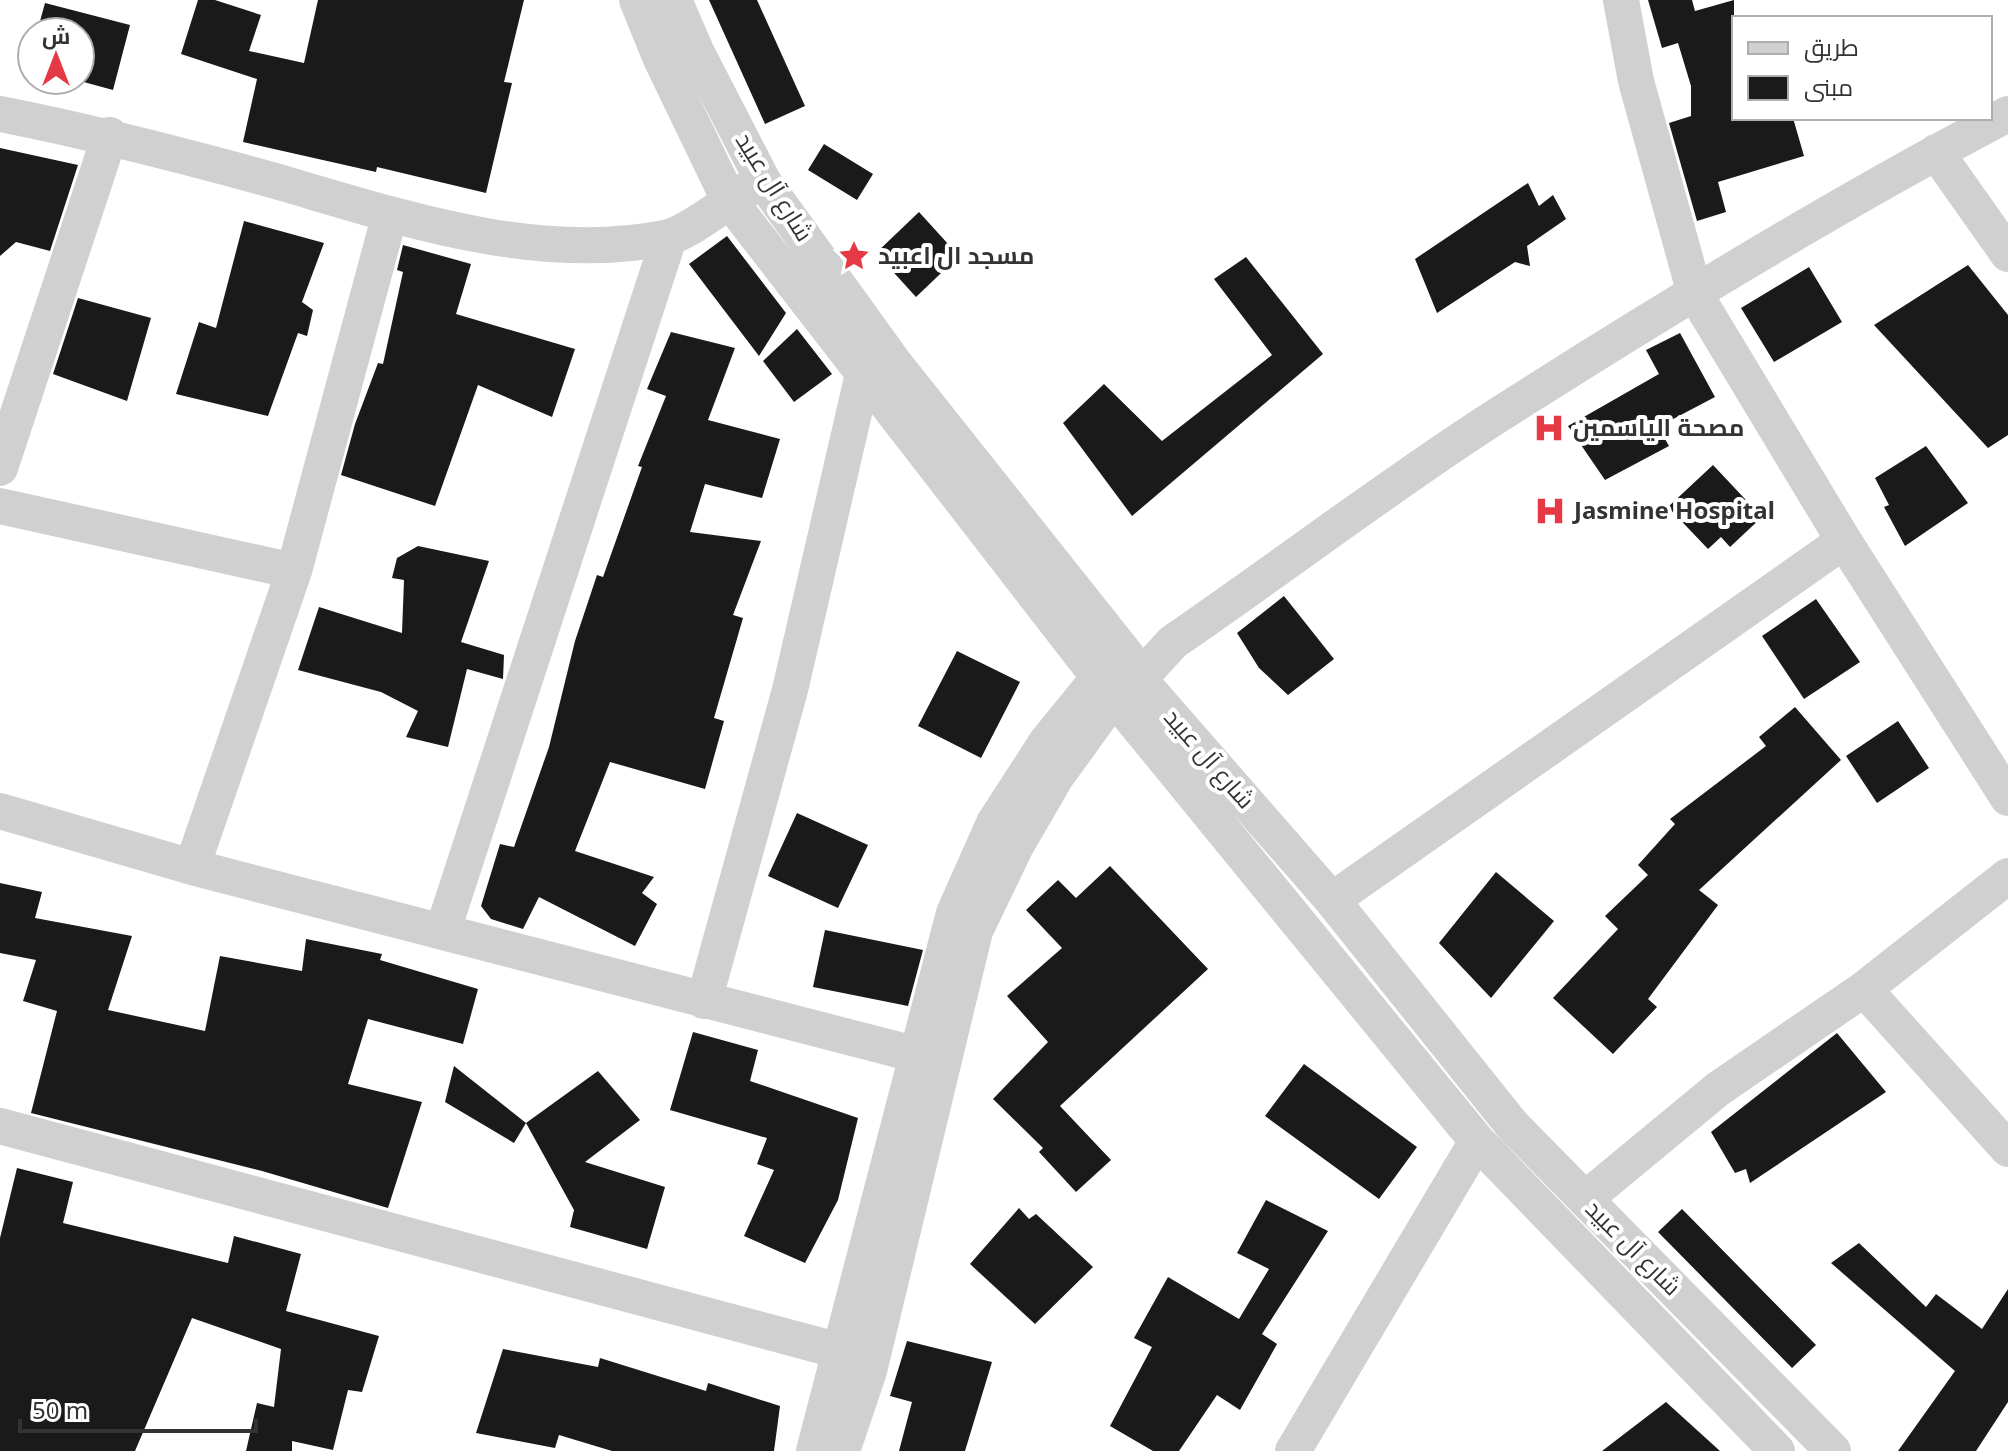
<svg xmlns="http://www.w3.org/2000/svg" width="2008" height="1451" font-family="'Noto Sans',Cairo,sans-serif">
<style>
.building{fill:#1a1a1a}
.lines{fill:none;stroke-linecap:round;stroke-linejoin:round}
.street{stroke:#d0d0d0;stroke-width:36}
.labels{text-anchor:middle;stroke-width:8;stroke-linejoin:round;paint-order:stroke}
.street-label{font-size:24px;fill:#333;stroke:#fff}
.poi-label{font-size:24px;font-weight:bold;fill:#333;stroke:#fff;text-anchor:start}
</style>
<rect width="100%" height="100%" fill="#fff"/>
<path class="building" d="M 198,0 L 215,0 L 261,15 L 249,51 L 304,63 L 318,0 L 524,0 L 504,82 L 512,83 L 486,193 L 377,167 L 376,172 L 243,142 L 257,79 L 181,54 Z
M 709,0 L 757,0 L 805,106 L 765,124 Z
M 1648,0 L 1692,0 L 1695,11 L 1734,0 L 1734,118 L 1793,118 L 1804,156 L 1718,182 L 1726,212 L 1697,221 L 1669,123 L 1691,116 L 1691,86 L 1678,43 L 1662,48 Z
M 45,3 L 130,25 L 113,90 L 80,81 L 80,32 L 37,32 Z
M 824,144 L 873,174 L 857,200 L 808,170 Z
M 0,148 L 78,165 L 50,251 L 16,242 L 0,256 Z
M 1528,183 L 1539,206 L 1553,195 L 1566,219 L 1527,246 L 1530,266 L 1515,262 L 1437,313 L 1415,259 Z
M 919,212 L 959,256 L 916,297 L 876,253 Z
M 244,221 L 324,243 L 302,302 L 313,310 L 307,336 L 298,333 L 268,416 L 176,394 L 199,322 L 216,328 Z
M 727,236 L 786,313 L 759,356 L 689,264 Z
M 403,245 L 471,264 L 456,314 L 575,349 L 552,417 L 478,385 L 435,506 L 341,475 L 355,424 L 378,363 L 383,364 L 403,272 L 397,270 Z
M 1246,257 L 1323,354 L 1132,516 L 1063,423 L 1104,384 L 1162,441 L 1272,355 L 1214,279 Z
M 1968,265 L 2008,315 L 2008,435 L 1988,448 L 1874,325 Z
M 1809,267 L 1842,322 L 1774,362 L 1741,308 Z
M 78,298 L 151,318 L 127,401 L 53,374 Z
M 797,329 L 832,374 L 794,402 L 763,361 Z
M 671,332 L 735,348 L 708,420 L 780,439 L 762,498 L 705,484 L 690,532 L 761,541 L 733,615 L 743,618 L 714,718 L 724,721 L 705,789 L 610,762 L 575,851 L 654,877 L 642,893 L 657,904 L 635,946 L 539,897 L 523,929 L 491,919 L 481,906 L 500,844 L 514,847 L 549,747 L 575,641 L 597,575 L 603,577 L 642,467 L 638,466 L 666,396 L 647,389 Z
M 1680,333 L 1715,397 L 1658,427 L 1669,446 L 1605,480 L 1568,426 L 1659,374 L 1646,350 Z
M 1926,446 L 1968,503 L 1905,546 L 1884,507 L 1889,505 L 1875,478 Z
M 1713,465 L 1762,517 L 1730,547 L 1721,537 L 1708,549 L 1668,507 Z
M 418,546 L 489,561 L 461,642 L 504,655 L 503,679 L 467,669 L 448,747 L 406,737 L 418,711 L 381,692 L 298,670 L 319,607 L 402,633 L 404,580 L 392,578 L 397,558 Z
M 1284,596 L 1334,659 L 1288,695 L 1259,668 L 1237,633 Z
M 1816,599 L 1860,662 L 1804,699 L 1762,636 Z
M 957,651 L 1020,682 L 981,758 L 918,726 Z
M 1795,707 L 1841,760 L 1699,890 L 1718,905 L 1648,999 L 1657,1007 L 1613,1054 L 1553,998 L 1618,929 L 1605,916 L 1648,875 L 1638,865 L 1675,824 L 1670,819 L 1766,746 L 1759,737 Z
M 1898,721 L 1929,768 L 1877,803 L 1846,756 Z
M 797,813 L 868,845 L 838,908 L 768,876 Z
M 1110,866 L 1208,969 L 1060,1106 L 1111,1160 L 1076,1192 L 1039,1152 L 1043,1148 L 993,1099 L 1048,1042 L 1007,996 L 1062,948 L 1026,910 L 1058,880 L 1076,898 Z
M 1496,872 L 1554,921 L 1491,998 L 1439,943 Z
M 0,883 L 42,892 L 35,918 L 132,936 L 108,1010 L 205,1031 L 220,956 L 302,971 L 306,939 L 382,954 L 380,960 L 478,989 L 463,1044 L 368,1019 L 348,1084 L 422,1102 L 388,1208 L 262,1171 L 31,1113 L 57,1011 L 23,1001 L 36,960 L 0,953 Z
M 825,930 L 923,950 L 908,1006 L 813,987 Z
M 693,1032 L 758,1050 L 750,1081 L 858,1118 L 838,1200 L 805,1263 L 744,1236 L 774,1170 L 757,1164 L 767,1138 L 670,1110 Z
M 1837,1033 L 1886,1092 L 1750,1183 L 1746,1169 L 1735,1173 L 1711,1132 Z
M 1304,1064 L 1417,1147 L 1379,1199 L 1265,1116 Z
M 454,1066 L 526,1123 L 514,1143 L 445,1102 Z
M 598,1071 L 640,1120 L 585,1162 L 665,1187 L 647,1249 L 570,1227 L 574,1210 L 526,1123 Z
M 17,1168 L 73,1182 L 63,1223 L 228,1263 L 234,1236 L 301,1254 L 286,1311 L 379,1336 L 362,1392 L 348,1390 L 333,1450 L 292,1441 L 292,1451 L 246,1451 L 257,1403 L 274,1407 L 281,1349 L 192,1318 L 135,1451 L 0,1451 L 0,1238 Z
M 1266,1200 L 1328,1231 L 1262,1334 L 1277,1344 L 1240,1410 L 1217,1395 L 1179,1451 L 1153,1451 L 1110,1426 L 1152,1347 L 1134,1338 L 1168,1277 L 1239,1319 L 1269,1269 L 1237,1253 Z
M 1019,1208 L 1029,1219 L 1036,1214 L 1093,1267 L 1035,1324 L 970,1264 Z
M 1682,1209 L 1816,1345 L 1792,1368 L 1658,1232 Z
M 1859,1243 L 1926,1307 L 1936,1294 L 1982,1329 L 2008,1289 L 2008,1402 L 1976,1451 L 1898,1451 L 1955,1371 L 1831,1263 Z
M 907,1341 L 992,1362 L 965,1451 L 899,1451 L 912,1402 L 890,1396 Z
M 503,1349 L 598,1367 L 600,1358 L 706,1391 L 708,1383 L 780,1406 L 774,1451 L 612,1451 L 559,1435 L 555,1448 L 476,1433 Z
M 1666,1402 L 1720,1451 L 1602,1451 Z"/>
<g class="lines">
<path class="street" d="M 637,0 L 661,59 L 729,200 L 1114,697 L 1477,1141 L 1777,1451
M 674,0 L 696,51 L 763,181 L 895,364 L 1127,656 L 1139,679 L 1332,900 L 1513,1126 L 1833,1451
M 1621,0 L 1636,81 L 1695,294 L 1844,541 L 2008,798
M 0,114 C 92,132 181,155 272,180 C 397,216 533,264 665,238 C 688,234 726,202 748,189
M 1936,152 L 2008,254
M 0,468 L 110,135
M 0,506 L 294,571
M 0,811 L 192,867 L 918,1055
M 192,867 L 294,571 L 390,214
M 1332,900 L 1844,541
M 443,930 L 669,238
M 1864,989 L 2008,1149
M 704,1001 L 790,690 L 863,374
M 0,1126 L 840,1351
M 1585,1199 L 1718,1089 L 1864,989 L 2008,876
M 814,1451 L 954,913 L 994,823 L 1047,741 L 1100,676 L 1119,662
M 842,1451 L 869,1371 L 975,931 L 1016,846 L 1056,777 L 1114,697 L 1139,679 L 1173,642 C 1278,570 1380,492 1486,423 C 1656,314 1830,208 2008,114
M 1293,1451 L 1477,1141"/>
</g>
<defs>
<symbol id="sight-bare" viewBox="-9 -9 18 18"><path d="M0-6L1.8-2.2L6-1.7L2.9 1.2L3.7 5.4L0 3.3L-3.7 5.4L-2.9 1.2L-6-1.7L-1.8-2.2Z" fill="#e63946" stroke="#fff" stroke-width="2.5" paint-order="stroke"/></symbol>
<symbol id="hospital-bare" viewBox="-9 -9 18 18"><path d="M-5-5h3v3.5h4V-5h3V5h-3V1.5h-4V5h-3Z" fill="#e63946" stroke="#fff" stroke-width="2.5" paint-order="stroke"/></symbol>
</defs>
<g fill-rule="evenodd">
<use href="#sight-bare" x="832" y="234" width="44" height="44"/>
<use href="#hospital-bare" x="1527" y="406" width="44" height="44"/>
<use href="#hospital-bare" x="1528" y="489" width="44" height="44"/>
</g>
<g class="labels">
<g class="street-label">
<text transform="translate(774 187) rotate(58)" y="8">شارع آل عبيد</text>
<text transform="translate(1209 759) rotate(49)" y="8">شارع آل عبيد</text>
<text transform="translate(1633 1248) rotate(45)" y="8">شارع آل عبيد</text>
</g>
<g class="poi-label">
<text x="878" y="264">مسجد ال اعبيد</text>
<text x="1573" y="436">مصحة الياسمين</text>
<text x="1574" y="519">Jasmine Hospital</text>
</g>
</g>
<rect x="1732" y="16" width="260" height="104" fill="#ffffff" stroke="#adadad" stroke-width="2"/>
<rect x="1748" y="42" width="40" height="12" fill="#d0d0d0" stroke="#adadad" stroke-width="2"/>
<text x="1804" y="56" font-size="24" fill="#333333">طريق</text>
<rect x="1748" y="76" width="40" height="24" fill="#1a1a1a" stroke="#adadad" stroke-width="2"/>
<text x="1804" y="96" font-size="24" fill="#333333">مبنى</text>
<g transform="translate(56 56)"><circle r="38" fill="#ffffff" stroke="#adadad" stroke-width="2"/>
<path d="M0-6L14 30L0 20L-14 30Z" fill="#e63946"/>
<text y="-12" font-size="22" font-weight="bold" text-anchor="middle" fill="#333333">ش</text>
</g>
<path d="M20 1419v12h236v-12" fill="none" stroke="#333333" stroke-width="4"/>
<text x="32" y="1419" font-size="24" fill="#333333" stroke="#ffffff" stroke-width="6" paint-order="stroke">50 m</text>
</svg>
